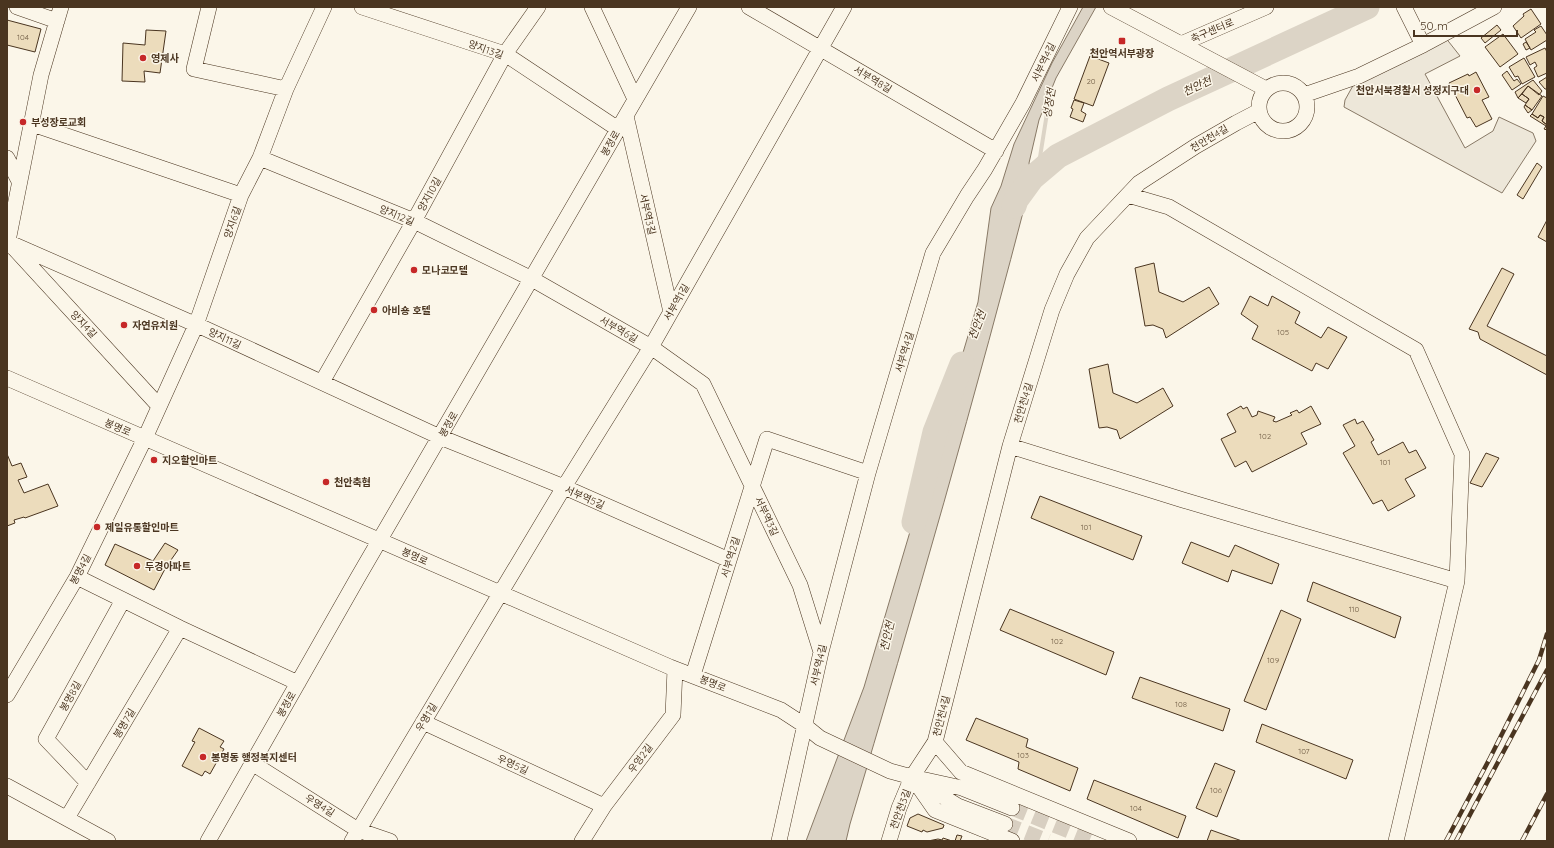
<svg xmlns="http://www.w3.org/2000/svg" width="1554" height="848" font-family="Quicksand,'Noto Sans KR',sans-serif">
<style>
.parking{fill:#ede7d9;stroke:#887966}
.water{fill:#dcd4c6;stroke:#887966}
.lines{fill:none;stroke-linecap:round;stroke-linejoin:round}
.stream{stroke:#dcd4c6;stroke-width:4}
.river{stroke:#dcd4c6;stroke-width:25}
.building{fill:#ecdcbc;stroke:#4a3520}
.minor-tunnel{stroke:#d8cfc1;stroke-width:15;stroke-dasharray:15 8;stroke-linecap:butt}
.minor-casing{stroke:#4a3520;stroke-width:16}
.minor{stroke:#fbf6e9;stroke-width:15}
.rail-casing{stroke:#4a3520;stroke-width:4.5}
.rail{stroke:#fbf6e9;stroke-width:3;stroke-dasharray:9;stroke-linecap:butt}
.poi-dot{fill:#c62828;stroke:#fbf6e9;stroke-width:1.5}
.labels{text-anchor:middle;stroke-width:3;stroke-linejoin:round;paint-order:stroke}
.number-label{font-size:8px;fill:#725f47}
.street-label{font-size:10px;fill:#4a3520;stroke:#fbf6e9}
.poi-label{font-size:10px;font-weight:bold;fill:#4a3520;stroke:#fbf6e9;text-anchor:start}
.water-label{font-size:11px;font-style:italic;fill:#4a3520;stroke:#fbf6e9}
</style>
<rect width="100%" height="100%" fill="#fbf6e9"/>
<path class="parking" d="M 1445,37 L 1460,56 L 1425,74 L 1465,148 L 1493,131 L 1499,117 L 1533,133 L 1536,141 L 1502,193 L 1344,107 L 1345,100 L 1355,82 Z"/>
<path class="water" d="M 1083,7 L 1096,7 L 1056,78 L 1039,120 L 1029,163 L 1032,178 C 976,395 914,610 850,824 L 846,841 L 806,841 L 864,687 L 978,302 L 991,208 L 1001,186 L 1014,144 L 1052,63 Z"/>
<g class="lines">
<path class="stream" d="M 1028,177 L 1040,157 L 1051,88"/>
<path class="river" d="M 1014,206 L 1016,200 L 1032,178 L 1058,156 L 1168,99 L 1367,7
M 914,522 L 935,432 L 962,364"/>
</g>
<path class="building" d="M 1531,9 L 1541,24 L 1521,38 L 1513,26 L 1524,16 L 1523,14 Z
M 7,20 L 41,29 L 35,52 L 7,45 Z
M 1497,25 L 1501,30 L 1485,43 L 1481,38 Z
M 1541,26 L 1547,35 L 1547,40 L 1531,50 L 1525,39 L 1536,32 L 1534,30 Z
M 146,30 L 166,31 L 160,73 L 144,71 L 145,82 L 122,81 L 123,43 L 145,45 Z
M 1503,34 L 1518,54 L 1500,67 L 1485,47 Z
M 1526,42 L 1530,48 L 1526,50 L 1523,44 Z
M 1545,48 L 1547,52 L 1547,73 L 1538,77 L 1534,68 L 1537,66 L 1535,62 L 1530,65 L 1526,57 Z
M 1090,56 L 1109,63 L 1093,106 L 1074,99 Z
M 1524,58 L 1535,77 L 1522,84 L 1518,76 L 1515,77 L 1509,67 Z
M 1507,71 L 1514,81 L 1517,79 L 1521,84 L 1512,90 L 1502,75 Z
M 1476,72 L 1489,97 L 1482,100 L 1492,119 L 1476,127 L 1470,117 L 1467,118 L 1449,83 L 1468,74 L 1469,76 Z
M 1547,77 L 1547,89 L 1545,89 L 1539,82 Z
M 1533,80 L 1542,91 L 1539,95 L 1528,86 L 1518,98 L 1515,92 Z
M 1528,86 L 1542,96 L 1532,110 L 1525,105 L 1529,99 L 1522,94 Z
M 1522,94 L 1529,99 L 1526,103 L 1518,98 Z
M 1543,96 L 1547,98 L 1547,125 L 1542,121 L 1544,117 L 1540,115 L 1538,118 L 1532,114 Z
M 1074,100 L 1084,103 L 1081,111 L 1086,114 L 1083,122 L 1070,117 L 1073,109 L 1071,108 Z
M 1525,105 L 1532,110 L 1528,113 L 1524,107 Z
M 1532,114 L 1538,118 L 1540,115 L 1544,117 L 1542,121 L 1547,125 L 1547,130 L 1544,129 L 1546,126 L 1530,116 Z
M 1537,163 L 1542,167 L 1523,199 L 1517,195 Z
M 1547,220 L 1547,242 L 1538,237 Z
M 1154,263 L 1159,292 L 1183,302 L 1209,287 L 1219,304 L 1166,338 L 1163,329 L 1153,325 L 1145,326 L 1135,268 Z
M 1502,268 L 1514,274 L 1487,326 L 1547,356 L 1547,375 L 1480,339 L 1478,332 L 1469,329 Z
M 1250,296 L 1268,306 L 1272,296 L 1300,312 L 1295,323 L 1321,338 L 1328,327 L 1347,337 L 1328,369 L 1316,363 L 1312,371 L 1252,339 L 1258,326 L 1241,314 Z
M 1108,364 L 1113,393 L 1137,403 L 1163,388 L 1173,406 L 1120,439 L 1117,430 L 1107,427 L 1099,428 L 1089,369 Z
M 1241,406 L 1243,409 L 1247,407 L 1252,417 L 1257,415 L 1258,411 L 1275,417 L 1273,421 L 1276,422 L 1292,415 L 1290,413 L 1297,410 L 1299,413 L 1311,406 L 1321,424 L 1301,433 L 1307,444 L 1252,472 L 1246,461 L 1235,467 L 1221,439 L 1236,432 L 1227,414 Z
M 1355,419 L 1357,424 L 1363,421 L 1374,440 L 1371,442 L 1378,455 L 1403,442 L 1409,453 L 1416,450 L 1426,468 L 1405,479 L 1415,496 L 1388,511 L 1382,500 L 1373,504 L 1343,453 L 1355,446 L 1343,425 Z
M 1486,453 L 1499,458 L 1482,487 L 1470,483 Z
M 7,454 L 12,466 L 21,463 L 27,477 L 18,480 L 24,493 L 48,484 L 58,506 L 25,518 L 24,517 L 14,520 L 15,523 L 7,526 Z
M 1040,496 L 1142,536 L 1133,560 L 1031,518 Z
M 1191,542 L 1229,557 L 1235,545 L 1279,564 L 1272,584 L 1232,570 L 1228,582 L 1182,563 Z
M 165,543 L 178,550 L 166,567 L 154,590 L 105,565 L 115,544 L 153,561 Z
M 1313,582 L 1401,617 L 1395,638 L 1307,601 Z
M 1010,609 L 1114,652 L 1106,675 L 1000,630 Z
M 1281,610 L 1301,619 L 1266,710 L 1244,701 Z
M 1140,677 L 1230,709 L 1223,731 L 1132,698 Z
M 976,718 L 1028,739 L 1026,747 L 1078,768 L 1070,791 L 1018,769 L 1019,762 L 966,740 Z
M 1262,724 L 1353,760 L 1346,779 L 1256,742 Z
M 199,728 L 224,741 L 220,747 L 224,749 L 210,774 L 205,771 L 202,776 L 182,766 L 195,742 L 192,741 Z
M 1215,763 L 1235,771 L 1217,817 L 1196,808 Z
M 1094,780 L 1186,816 L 1178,838 L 1087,799 Z
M 918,814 L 944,825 L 943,828 L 927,832 L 923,830 L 922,832 L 907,826 L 910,818 Z
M 1211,830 L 1242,841 L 1207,841 Z
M 957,835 L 962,836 L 960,841 L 955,841 Z
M 943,838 L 952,841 L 928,841 L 938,839 L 942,840 Z"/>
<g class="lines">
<path class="minor-tunnel" d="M 1012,808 L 1094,841
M 1005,824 L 1048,841"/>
<defs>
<path id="minor" d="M 17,7 L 57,21
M 209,7 L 194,69 L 286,89
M 362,7 L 505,54 L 618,129
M 592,7 L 635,99
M 749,7 L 996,151
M 1111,7 L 1266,89
M 1404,7 L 1423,45
M 1181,44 L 1266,7
M1259 107a24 24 0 1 1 48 0a24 24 0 1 1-48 0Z
M 1304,95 L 1359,76 L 1423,45 L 1494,7
M 626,116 L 671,312
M 32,124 L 241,195
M 7,158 L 19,181
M 260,158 L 414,221 L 532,279 L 651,347 L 703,384 L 800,585 L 821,652
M 1128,195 L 1169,207 L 1416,350 L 1462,454 L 1457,581
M 8,242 L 206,329 L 440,437 L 564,487 L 729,560
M 7,246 L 41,75 L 61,7
M 13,247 L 159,406
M 7,378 L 670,667 L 781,710 L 804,725 L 820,738 L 890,771 L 912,777 L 962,788 L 1012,808
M 322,382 L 414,221 L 505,54 L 538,7
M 1010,446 L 1183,500 L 1457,581 L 1396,841
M 77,577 L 180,628 L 298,683
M 693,675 L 767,439 L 868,473
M 7,695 L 77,577 L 145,438 L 196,325 L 241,195 L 260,158 L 286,89 L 324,7
M 423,722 L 604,806
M 935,742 L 961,772 L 1129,841
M 252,763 L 358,830 L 390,841
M 912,777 L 935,810 L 1012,841
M 88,783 L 46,739 L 123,600
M 921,783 L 958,806 L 1005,824
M 7,786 L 108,841
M 67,818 L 180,628
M 208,841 L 357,579 L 689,7
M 352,841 L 564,487 L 651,347 L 844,7
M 582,841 L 604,806 L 673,715 L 675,669
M 779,841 L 821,652 L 868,473 L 933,253 L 967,196 L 985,169 L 1023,103 L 1070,7
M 889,841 L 899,808 L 912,777 L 935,742 L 1010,446 L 1052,310 L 1067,274 L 1087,238 L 1139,183 L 1196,146 L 1236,123 L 1259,111"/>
</defs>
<use href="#minor" class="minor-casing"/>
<use href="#minor" class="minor"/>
<defs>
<path id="rail" d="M 1446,841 L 1490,758 L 1539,660 L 1547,634
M 1456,841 L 1547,670
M 1522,841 L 1547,794"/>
</defs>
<use href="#rail" class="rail-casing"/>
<use href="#rail" class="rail"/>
</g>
<g class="poi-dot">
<rect x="1118" y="37" width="8" height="8" rx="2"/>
<circle cx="143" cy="58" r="4"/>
<circle cx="1477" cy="90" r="4"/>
<circle cx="23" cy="122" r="4"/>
<circle cx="414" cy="270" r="4"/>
<circle cx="374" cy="310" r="4"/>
<circle cx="124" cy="325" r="4"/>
<circle cx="154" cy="460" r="4"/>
<circle cx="326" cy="482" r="4"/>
<circle cx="97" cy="527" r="4"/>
<circle cx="137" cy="566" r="4"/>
<circle cx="203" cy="757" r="4"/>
</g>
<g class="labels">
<g class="number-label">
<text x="23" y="40">104</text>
<text x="1091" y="84">20</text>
<text x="1283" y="335">105</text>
<text x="1265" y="439">102</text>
<text x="1385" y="465">101</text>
<text x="1086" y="530">101</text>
<text x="1354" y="612">110</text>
<text x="1057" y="644">102</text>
<text x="1273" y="663">109</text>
<text x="1181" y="707">108</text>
<text x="1304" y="754">107</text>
<text x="1023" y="758">103</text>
<text x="1216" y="793">106</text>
<text x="1136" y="811">104</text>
</g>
<g class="street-label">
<text transform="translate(1212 30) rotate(-23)" y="4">축구센터로</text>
<text transform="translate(486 49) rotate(20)" y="4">양지13길</text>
<text transform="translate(1043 62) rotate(-64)" y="4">서부역4길</text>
<text transform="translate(873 79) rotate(31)" y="4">서부역8길</text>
<text transform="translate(1209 138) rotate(-31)" y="4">천안천4길</text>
<text transform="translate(610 143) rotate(-60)" y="4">봉정로</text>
<text transform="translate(429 194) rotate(-61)" y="4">양지10길</text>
<text transform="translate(648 214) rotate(77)" y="4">서부역3길</text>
<text transform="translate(397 215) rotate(23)" y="4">양지12길</text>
<text transform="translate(232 222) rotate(-71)" y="4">양지6길</text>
<text transform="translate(676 302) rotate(-60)" y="4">서부역1길</text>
<text transform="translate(84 324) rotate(47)" y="4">양지4길</text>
<text transform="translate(619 329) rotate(30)" y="4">서부역6길</text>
<text transform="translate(225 338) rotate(25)" y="4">양지11길</text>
<text transform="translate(904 352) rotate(-73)" y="4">서부역4길</text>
<text transform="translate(1023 403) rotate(-73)" y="4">천안천4길</text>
<text transform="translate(448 424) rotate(-60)" y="4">봉정로</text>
<text transform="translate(118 427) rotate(23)" y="4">봉명로</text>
<text transform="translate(585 497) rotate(24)" y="4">서부역5길</text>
<text transform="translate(767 516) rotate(65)" y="4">서부역3길</text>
<text transform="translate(415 556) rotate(24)" y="4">봉명로</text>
<text transform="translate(730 557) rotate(-73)" y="4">서부역2길</text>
<text transform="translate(80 569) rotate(-62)" y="4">봉명4길</text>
<text transform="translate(818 665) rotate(-77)" y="4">서부역4길</text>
<text transform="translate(713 683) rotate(21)" y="4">봉명로</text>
<text transform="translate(70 696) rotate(-61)" y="4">봉명8길</text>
<text transform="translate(286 704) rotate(-60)" y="4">봉정로</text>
<text transform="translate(941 716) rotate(-76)" y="4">천안천4길</text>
<text transform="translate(426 717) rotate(-59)" y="4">우영1길</text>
<text transform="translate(124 723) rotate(-59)" y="4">봉명7길</text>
<text transform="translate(640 758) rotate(-53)" y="4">우영2길</text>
<text transform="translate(513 764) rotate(25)" y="4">우영5길</text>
<text transform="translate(320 805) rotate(32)" y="4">우영4길</text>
<text transform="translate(900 809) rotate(-70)" y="4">천안천3길</text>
</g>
<g class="poi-label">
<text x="1122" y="57" text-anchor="middle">천안역서부광장</text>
<text x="151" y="62">영제사</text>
<text x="1469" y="94" text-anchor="end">천안서북경찰서 성정지구대</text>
<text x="31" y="126">부성장로교회</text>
<text x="422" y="274">모나코모텔</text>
<text x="382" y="314">아비숑 호텔</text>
<text x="132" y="329">자연유치원</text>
<text x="162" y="464">지오할인마트</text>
<text x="334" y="486">천안축협</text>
<text x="105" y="531">제일유통할인마트</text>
<text x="145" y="570">두경아파트</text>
<text x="211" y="761">봉명동 행정복지센터</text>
</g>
<g class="water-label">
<text transform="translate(1197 86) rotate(-25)" y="4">천안천</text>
<text transform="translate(1049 103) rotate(-81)" y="4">성정천</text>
<text transform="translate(977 325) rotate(-69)" y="4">천안천</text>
<text transform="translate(887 636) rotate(-77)" y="4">천안천</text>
</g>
</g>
<rect width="1554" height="848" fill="none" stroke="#4a3520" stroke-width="16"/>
<path d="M1414 30v6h103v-6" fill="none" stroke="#4a3520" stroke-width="2"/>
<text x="1420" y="30" font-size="12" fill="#4a3520" stroke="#fbf6e9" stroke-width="3" paint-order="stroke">50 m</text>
</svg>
